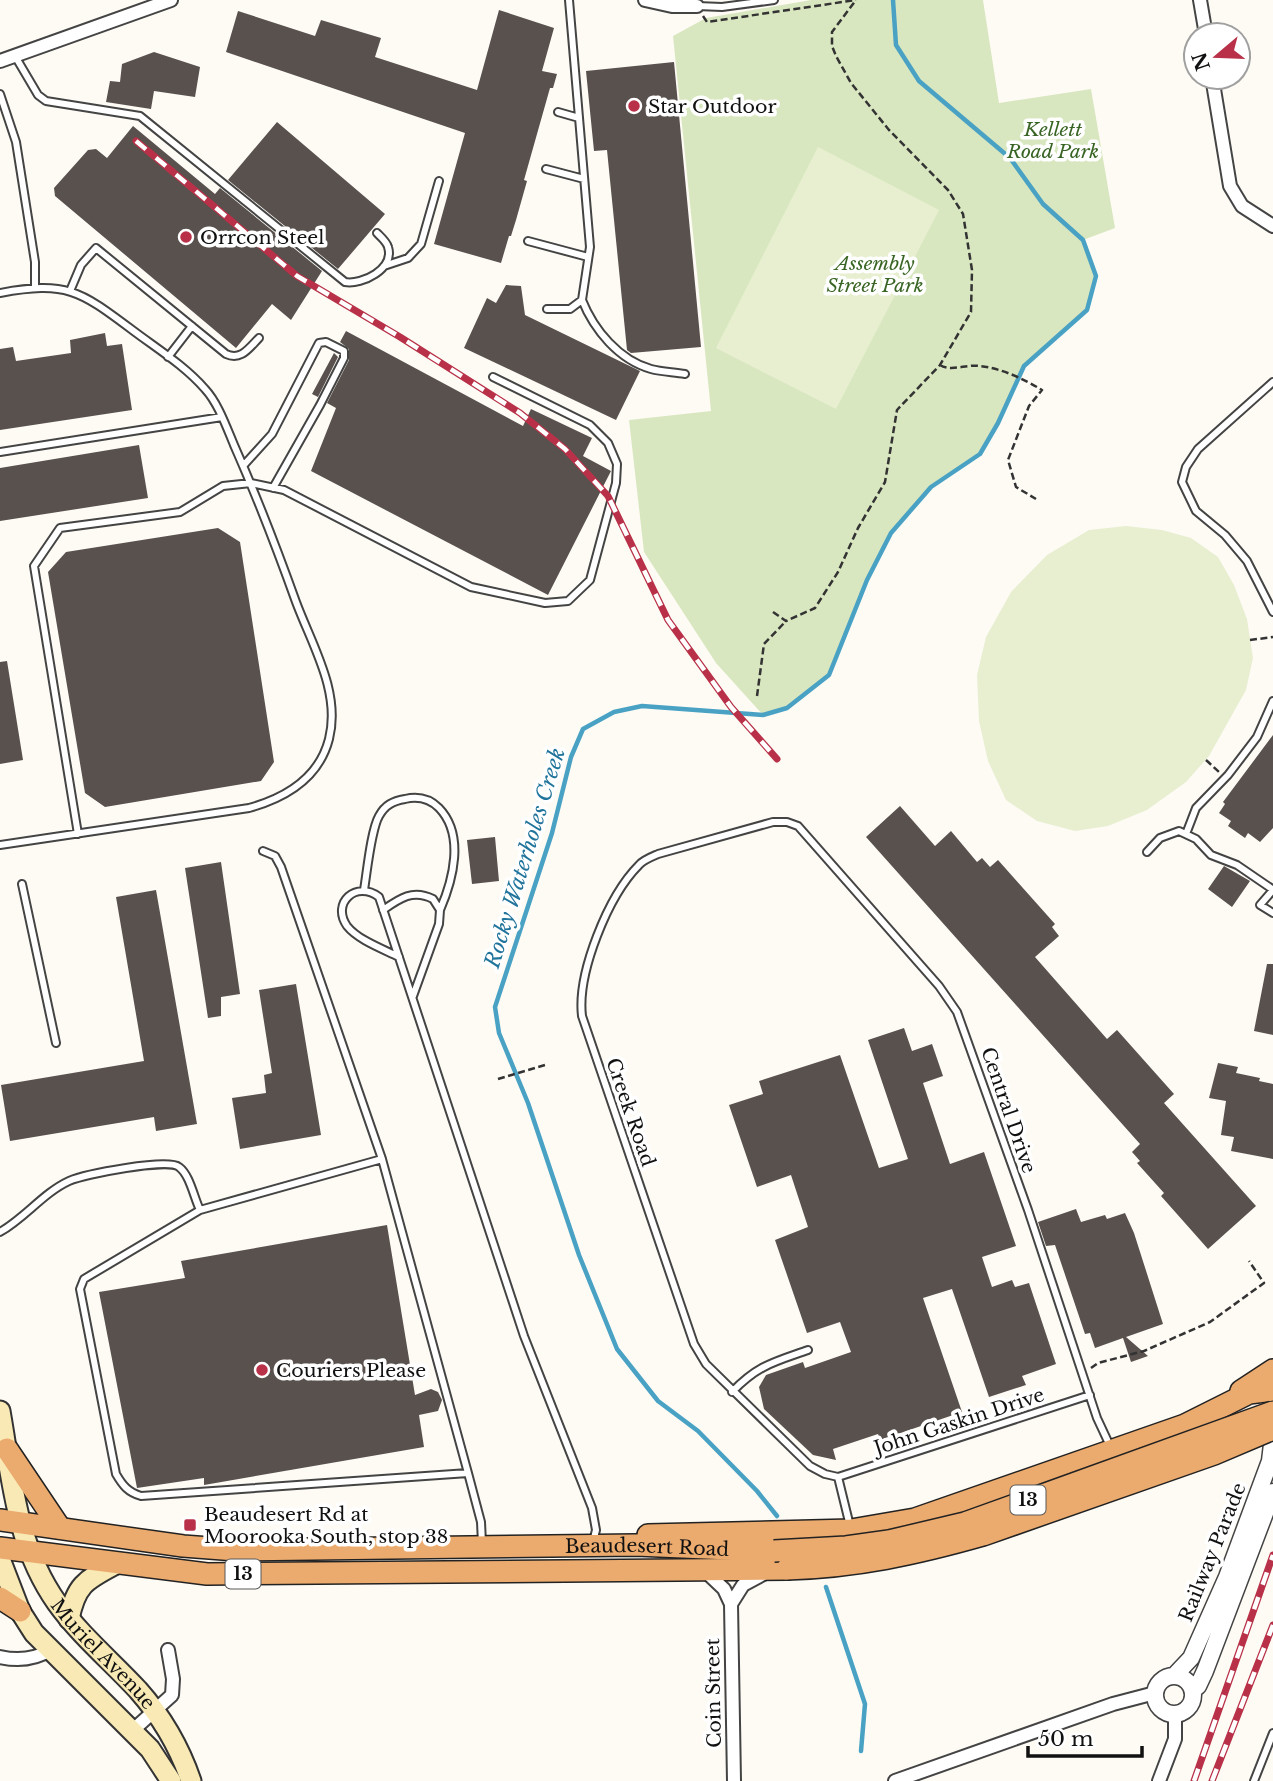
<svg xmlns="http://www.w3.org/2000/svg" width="1273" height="1781" font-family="'Libre Baskerville',serif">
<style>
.grass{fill:#d9e7c0}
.pitch{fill:#e8efd1}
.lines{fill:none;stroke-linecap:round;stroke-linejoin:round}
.stream{stroke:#49a2c4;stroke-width:4.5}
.building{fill:#59514e}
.service-casing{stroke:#444;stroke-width:10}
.minor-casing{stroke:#444;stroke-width:16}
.tertiary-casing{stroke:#444;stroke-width:19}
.secondary-casing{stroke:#333;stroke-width:23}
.trunk-casing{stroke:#222;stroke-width:24}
.path{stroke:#333;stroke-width:2.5;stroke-dasharray:7 3.5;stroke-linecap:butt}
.service{stroke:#fff;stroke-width:6}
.minor{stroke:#fff;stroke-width:12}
.tertiary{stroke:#fff;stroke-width:16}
.secondary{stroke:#f9eab5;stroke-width:19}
.trunk{stroke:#ecab6e;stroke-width:21}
.rail-casing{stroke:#b83148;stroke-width:7}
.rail{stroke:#fff;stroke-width:4.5;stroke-dasharray:13;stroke-linecap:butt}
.trunk-bridge-casing{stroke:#222;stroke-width:24;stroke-linecap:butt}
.trunk-bridge{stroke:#ecab6e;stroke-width:21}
.poi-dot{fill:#b83148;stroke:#fff;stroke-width:2.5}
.labels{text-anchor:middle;stroke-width:7;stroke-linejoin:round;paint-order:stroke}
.shield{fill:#fff;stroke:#585858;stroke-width:2}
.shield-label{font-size:18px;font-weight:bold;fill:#111}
.poi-label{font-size:19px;fill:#111;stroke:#fff;text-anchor:start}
.park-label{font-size:19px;font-style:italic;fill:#396524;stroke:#fff}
.street-label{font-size:19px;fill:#111;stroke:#fff}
.water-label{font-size:21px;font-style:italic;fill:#21749b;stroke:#fff}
</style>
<rect width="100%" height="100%" fill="#fefbf5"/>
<path class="grass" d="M 811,0 L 983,0 L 999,103 L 1091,89 L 1115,228 L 1083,240 L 1096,276 L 1087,310 L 1024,366 L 998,423 L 980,454 L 930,487 L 891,533 L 867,580 L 829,675 L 787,708 L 763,715 L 716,663 L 644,552 L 629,420 L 711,411 L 673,36 L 706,18 Z"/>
<path class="pitch" d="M 818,147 L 939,210 L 836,409 L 716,348 Z
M 1126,526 L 1162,530 L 1191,538 L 1218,557 L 1234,585 L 1247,619 L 1253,658 L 1246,690 L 1209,756 L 1186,782 L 1147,810 L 1108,826 L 1075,831 L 1037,821 L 1006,800 L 988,761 L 979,721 L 977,675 L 986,637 L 1011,592 L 1047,555 L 1089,530 Z"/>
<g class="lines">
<path class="stream" d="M 777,1516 L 757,1491 L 698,1431 L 658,1401 L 617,1349 L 579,1255 L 528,1103 L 499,1033 L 495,1007 L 552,833 L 571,757 L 583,729 L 614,712 L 642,706 L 763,715 L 787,708 L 829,675 L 867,580 L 891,533 L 931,487 L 980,454 L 998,423 L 1024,366 L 1087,310 L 1096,276 L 1083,240 L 1043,204 L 1010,158 L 919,81 L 896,45 L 893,0
M 826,1587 L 865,1704 L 861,1751"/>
</g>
<path class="building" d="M 499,10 L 554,28 L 542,71 L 557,74 L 553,88 L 550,88 L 524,180 L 527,181 L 516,220 L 511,236 L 509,236 L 501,263 L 434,244 L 465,133 L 226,52 L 238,11 L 315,36 L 321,20 L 381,38 L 375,57 L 477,90 Z
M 154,52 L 200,67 L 195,97 L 154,91 L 151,109 L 106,102 L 110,81 L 120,82 L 122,64 Z
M 674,62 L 701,347 L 631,353 L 627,350 L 607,150 L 594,151 L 586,71 Z
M 277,122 L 385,214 L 338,269 L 228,180 Z
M 133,126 L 215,194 L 220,188 L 322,271 L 291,320 L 272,304 L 236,348 L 55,196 L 54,188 L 88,150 L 96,149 L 107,158 Z
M 506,285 L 521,286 L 525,315 L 640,371 L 616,420 L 464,348 L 487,298 L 496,303 Z
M 346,331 L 523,426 L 531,409 L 592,438 L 583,456 L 611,471 L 548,595 L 311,471 L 336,408 L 327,403 L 349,360 L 349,349 L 340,342 Z
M 105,333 L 107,346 L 122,344 L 132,410 L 0,430 L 0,349 L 13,347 L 16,361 L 71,353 L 70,340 Z
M 334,353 L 338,357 L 318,397 L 312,394 Z
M 139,445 L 148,498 L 0,521 L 0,468 Z
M 218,528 L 240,542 L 274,762 L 261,781 L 105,807 L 85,793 L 48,572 L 66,552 Z
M 7,661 L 23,760 L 0,764 L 0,662 Z
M 1273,735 L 1273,828 L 1260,842 L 1248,833 L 1245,838 L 1228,826 L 1231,821 L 1219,813 L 1225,804 L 1223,802 Z
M 900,806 L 935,846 L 951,831 L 977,862 L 982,858 L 990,867 L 998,860 L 1055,924 L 1052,927 L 1059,936 L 1035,957 L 1107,1039 L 1117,1030 L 1174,1094 L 1164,1103 L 1256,1206 L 1208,1249 L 1161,1196 L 1164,1193 L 1137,1163 L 1140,1161 L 1132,1152 L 1140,1144 L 866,837 Z
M 495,837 L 499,881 L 472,884 L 467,840 Z
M 221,862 L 240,994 L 221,997 L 221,1016 L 208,1018 L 185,868 Z
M 1224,866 L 1250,881 L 1232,907 L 1208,889 Z
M 156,890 L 197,1124 L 156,1131 L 154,1117 L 10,1141 L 1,1085 L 144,1061 L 116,897 Z
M 1267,964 L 1273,964 L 1273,1035 L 1254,1031 Z
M 296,984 L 321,1135 L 240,1149 L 232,1098 L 266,1093 L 264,1075 L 272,1073 L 259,990 Z
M 904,1028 L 912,1051 L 932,1044 L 943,1076 L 923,1083 L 950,1164 L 984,1152 L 1016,1246 L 982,1257 L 992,1287 L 1012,1280 L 1015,1287 L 1029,1283 L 1056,1364 L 1022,1376 L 1026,1385 L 989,1397 L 952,1289 L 923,1298 L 962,1412 L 880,1440 L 878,1434 L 833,1449 L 836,1460 L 813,1455 L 764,1409 L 759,1387 L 766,1375 L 803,1362 L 805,1368 L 851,1352 L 840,1322 L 807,1333 L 775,1240 L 808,1227 L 791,1175 L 757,1187 L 729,1105 L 763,1094 L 759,1081 L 840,1055 L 879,1168 L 908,1159 L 868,1040 Z
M 1218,1063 L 1238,1067 L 1236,1073 L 1260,1078 L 1259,1081 L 1273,1084 L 1273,1159 L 1231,1151 L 1234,1137 L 1221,1135 L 1226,1101 L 1209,1098 Z
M 1076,1209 L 1081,1222 L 1105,1215 L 1107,1219 L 1125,1213 L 1134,1233 L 1163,1324 L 1126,1337 L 1148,1356 L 1131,1362 L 1123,1338 L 1095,1348 L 1090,1333 L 1085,1334 L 1055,1245 L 1046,1246 L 1038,1222 Z
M 387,1225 L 415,1395 L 431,1389 L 438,1392 L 442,1400 L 438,1411 L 419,1415 L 424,1447 L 204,1485 L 204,1478 L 137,1488 L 99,1292 L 185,1278 L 181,1261 Z"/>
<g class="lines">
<defs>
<path id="service" d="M 697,6 L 722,7 L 774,0
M 15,56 L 38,95 L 46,101 L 140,116 L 345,282 C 362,285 395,269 388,247 C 387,242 380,236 377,233
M 0,94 L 16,142 L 35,262 L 35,286
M 558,112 L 579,118
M 546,169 L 584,179
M 528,241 L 588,257
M 384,266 L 408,258 L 421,244 L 439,181
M 70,291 L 81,265 L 96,248 L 226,354 C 241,361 249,348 259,338
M 0,293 C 66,281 79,290 131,329 C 156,348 184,365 205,389 C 218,403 226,426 234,445 C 257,497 277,549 296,602 C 312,645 341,692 329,739 C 319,778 285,798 249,808 L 0,845
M 582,300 C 594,330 619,360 651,369 C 662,372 674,372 685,374
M 547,309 L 570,309 L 582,300 L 590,247 L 569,0
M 168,357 L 192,326
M 1273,382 L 1198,449 L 1186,467 L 1182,482 L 1196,511 L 1225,535 L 1247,561 L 1273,612
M 0,452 L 222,417
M 243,466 L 272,434 L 319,343 L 326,342 L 344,351 L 344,358 L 320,405 L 273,488
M 78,834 L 34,566 L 60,528 L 180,512 L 223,486 L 251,483 L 284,490 L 471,587 L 545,603 L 568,601 L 590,580 L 616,483 L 617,464 L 608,443 L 590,425 L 493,377
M 1186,834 L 1196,808 L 1228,775 L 1257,737 L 1273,701
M 263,851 L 275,856 L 281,867 L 382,1159
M 1147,852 L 1160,838 L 1179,831 L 1196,839 L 1211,855 L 1237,865 L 1272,889
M 22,884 L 56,1043
M 364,890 C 367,872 371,830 379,816 C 385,805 393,801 405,799 C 418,796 429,798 439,808 C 465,835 453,880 440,910
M 1273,890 L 1260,905 L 1273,913
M 383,910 C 400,898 413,889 433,899 L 440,910 L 439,924 L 413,996
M 399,957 C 383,949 358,940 347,926 C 331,903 356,880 379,897 L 524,1336 L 592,1508 L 596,1530 L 593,1542
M 0,1232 C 25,1218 43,1193 69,1181 C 85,1174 168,1158 179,1167 C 190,1175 194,1198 200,1210
M 732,1392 C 758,1365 774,1362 808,1350
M 468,1473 L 141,1496 C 128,1492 123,1486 116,1474 L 80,1289 L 84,1279 L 200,1210 L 382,1159 L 468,1473 L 481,1522 L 482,1543
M 838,1477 L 825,1474 L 810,1466 L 706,1364 L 694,1344 L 582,1016 C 577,973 608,896 639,865 C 643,860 651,857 658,854 L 773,822 L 787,822 L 798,826 L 939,986 L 957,1012 L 1028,1210 L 1097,1418 L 1111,1448
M 838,1477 L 1090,1395
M 838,1477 L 850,1526
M 1254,1781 L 1273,1733"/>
<path id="minor" d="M 645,0 L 672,6 L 697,6
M 1200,0 L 1206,35
M 0,61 L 171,0
M 1212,77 L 1230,186 L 1242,206 L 1273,226
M 705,1571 L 724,1589 L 731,1604 L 734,1781
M 731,1604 L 743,1585 L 769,1571
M 0,1657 C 18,1661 34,1660 50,1650
M 132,1731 L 172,1695 L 173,1679 L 168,1650
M 895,1781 L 1113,1704 L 1155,1693
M 1159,1781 L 1175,1739 L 1175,1715"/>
<path id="tertiary" d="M1155 1695a19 19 0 1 1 38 0a19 19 0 1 1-38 0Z
M 1174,1676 L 1191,1658 L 1227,1577 L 1270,1461 L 1273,1436
M 1193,1690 L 1198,1686 L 1205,1671 L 1273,1492"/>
<g id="secondary">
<path id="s1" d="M 0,1411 C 12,1479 16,1545 57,1603 C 80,1635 111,1661 138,1690 C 162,1717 179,1746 191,1781"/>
<path d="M 0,1559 L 20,1611 L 34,1633 L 150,1749 L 171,1781"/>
<path d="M 69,1619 C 76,1584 86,1580 116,1564"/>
</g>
<g id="trunk">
<path d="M 1241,1391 L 1273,1370"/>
<path d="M 7,1449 L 60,1528"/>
<path id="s2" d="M 0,1520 L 183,1546 L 236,1550 L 636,1545 L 774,1551"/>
<path d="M 648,1535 L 851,1530 L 915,1519 L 1185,1425 L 1249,1393 L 1273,1390"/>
<path d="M 0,1548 L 207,1574 L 787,1569"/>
<path d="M 0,1598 L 20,1611"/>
</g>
</defs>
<use href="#service" class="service-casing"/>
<use href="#minor" class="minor-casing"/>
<use href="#tertiary" class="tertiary-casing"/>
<use href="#secondary" class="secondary-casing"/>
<use href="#trunk" class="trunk-casing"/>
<path class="path" d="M 703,16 L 707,22 L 856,0
M 940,365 C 951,372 966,364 979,366 C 1001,368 1024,379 1042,390 L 1029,406 L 1008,460 L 1016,487 L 1036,499
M 773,612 L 786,621 L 815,608 L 838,572 L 858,528 L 885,482 L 897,410 L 940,365 L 971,312 L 972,270 L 963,214 L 948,190 L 889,130 L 851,83 L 836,56 L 832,46 L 832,32 L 856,0
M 1250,640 L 1273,637
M 757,696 L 764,644 L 786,621
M 1206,760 L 1219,772
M 498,1079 L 545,1065
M 1091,1368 L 1098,1363 L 1144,1351 L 1210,1322 L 1264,1283 L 1249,1261"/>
<use href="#service" class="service"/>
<use href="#minor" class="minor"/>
<use href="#tertiary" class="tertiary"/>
<use href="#secondary" class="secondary"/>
<use href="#trunk" class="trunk"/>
<defs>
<path id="rail" d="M 136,141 L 297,276 L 400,337 L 520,413 L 565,449 L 608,496 L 668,620 L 731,707 L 777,759
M 1194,1781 L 1273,1555
M 1212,1781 L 1273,1625"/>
</defs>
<use href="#rail" class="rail-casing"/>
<use href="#rail" class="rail"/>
<defs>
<path id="trunk-bridge" d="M 774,1551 L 846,1547 L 889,1541 L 965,1523 L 1273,1412
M 787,1569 C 856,1567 916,1554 983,1535 L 1214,1454 L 1273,1429"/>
</defs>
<use href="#trunk-bridge" class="trunk-bridge-casing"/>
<use href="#trunk-bridge" class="trunk-bridge"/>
</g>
<g class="poi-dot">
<circle cx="634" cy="106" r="7"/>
<circle cx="186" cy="237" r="7"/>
<circle cx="262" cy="1370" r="7"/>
<rect x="183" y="1518" width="14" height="14" rx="3.5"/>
</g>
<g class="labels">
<g class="shield">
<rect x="1010.5" y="1485.5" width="35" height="29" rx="5"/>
<rect x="225.5" y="1559.5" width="35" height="29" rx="5"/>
</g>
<g class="shield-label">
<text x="1028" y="1506">13</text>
<text x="243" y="1580">13</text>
</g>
<g class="poi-label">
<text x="648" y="113">Star Outdoor</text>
<text x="200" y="244">Orrcon Steel</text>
<text x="276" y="1377">Couriers Please</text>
<text x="204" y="1521">Beaudesert Rd at<tspan x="204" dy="22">Moorooka South, stop 38</tspan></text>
</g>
<g class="park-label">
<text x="1053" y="136">Kellett<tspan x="1053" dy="22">Road Park</tspan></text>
<text x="875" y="270">Assembly<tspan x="875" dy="22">Street Park</tspan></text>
</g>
<g class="street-label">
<text transform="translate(1009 1110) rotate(71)" y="7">Central Drive</text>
<text transform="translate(631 1112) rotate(71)" y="7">Creek Road</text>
<text transform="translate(959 1421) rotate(-18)" y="7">John Gaskin Drive</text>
<text dy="7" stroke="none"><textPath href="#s2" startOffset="649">Beaudesert Road</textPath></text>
<text transform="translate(1212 1552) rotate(-68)" y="7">Railway Parade</text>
<text dy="7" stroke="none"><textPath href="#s1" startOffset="271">Muriel Avenue</textPath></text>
<text transform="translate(713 1693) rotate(-91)" y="7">Coin Street</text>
</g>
<g class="water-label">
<text transform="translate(525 858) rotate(-73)" y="7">Rocky Waterholes Creek</text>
</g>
</g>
<g transform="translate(1217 56) rotate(251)"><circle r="33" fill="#ffffff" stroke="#a0a0a0" stroke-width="2"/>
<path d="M0-5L12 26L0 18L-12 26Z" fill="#b83148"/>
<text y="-10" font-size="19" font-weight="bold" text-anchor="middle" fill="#111111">N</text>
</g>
<path d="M1028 1746v10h114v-10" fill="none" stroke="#111111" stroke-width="3.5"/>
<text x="1038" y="1746" font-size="21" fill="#111111" stroke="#ffffff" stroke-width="5" paint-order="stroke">50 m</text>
</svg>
